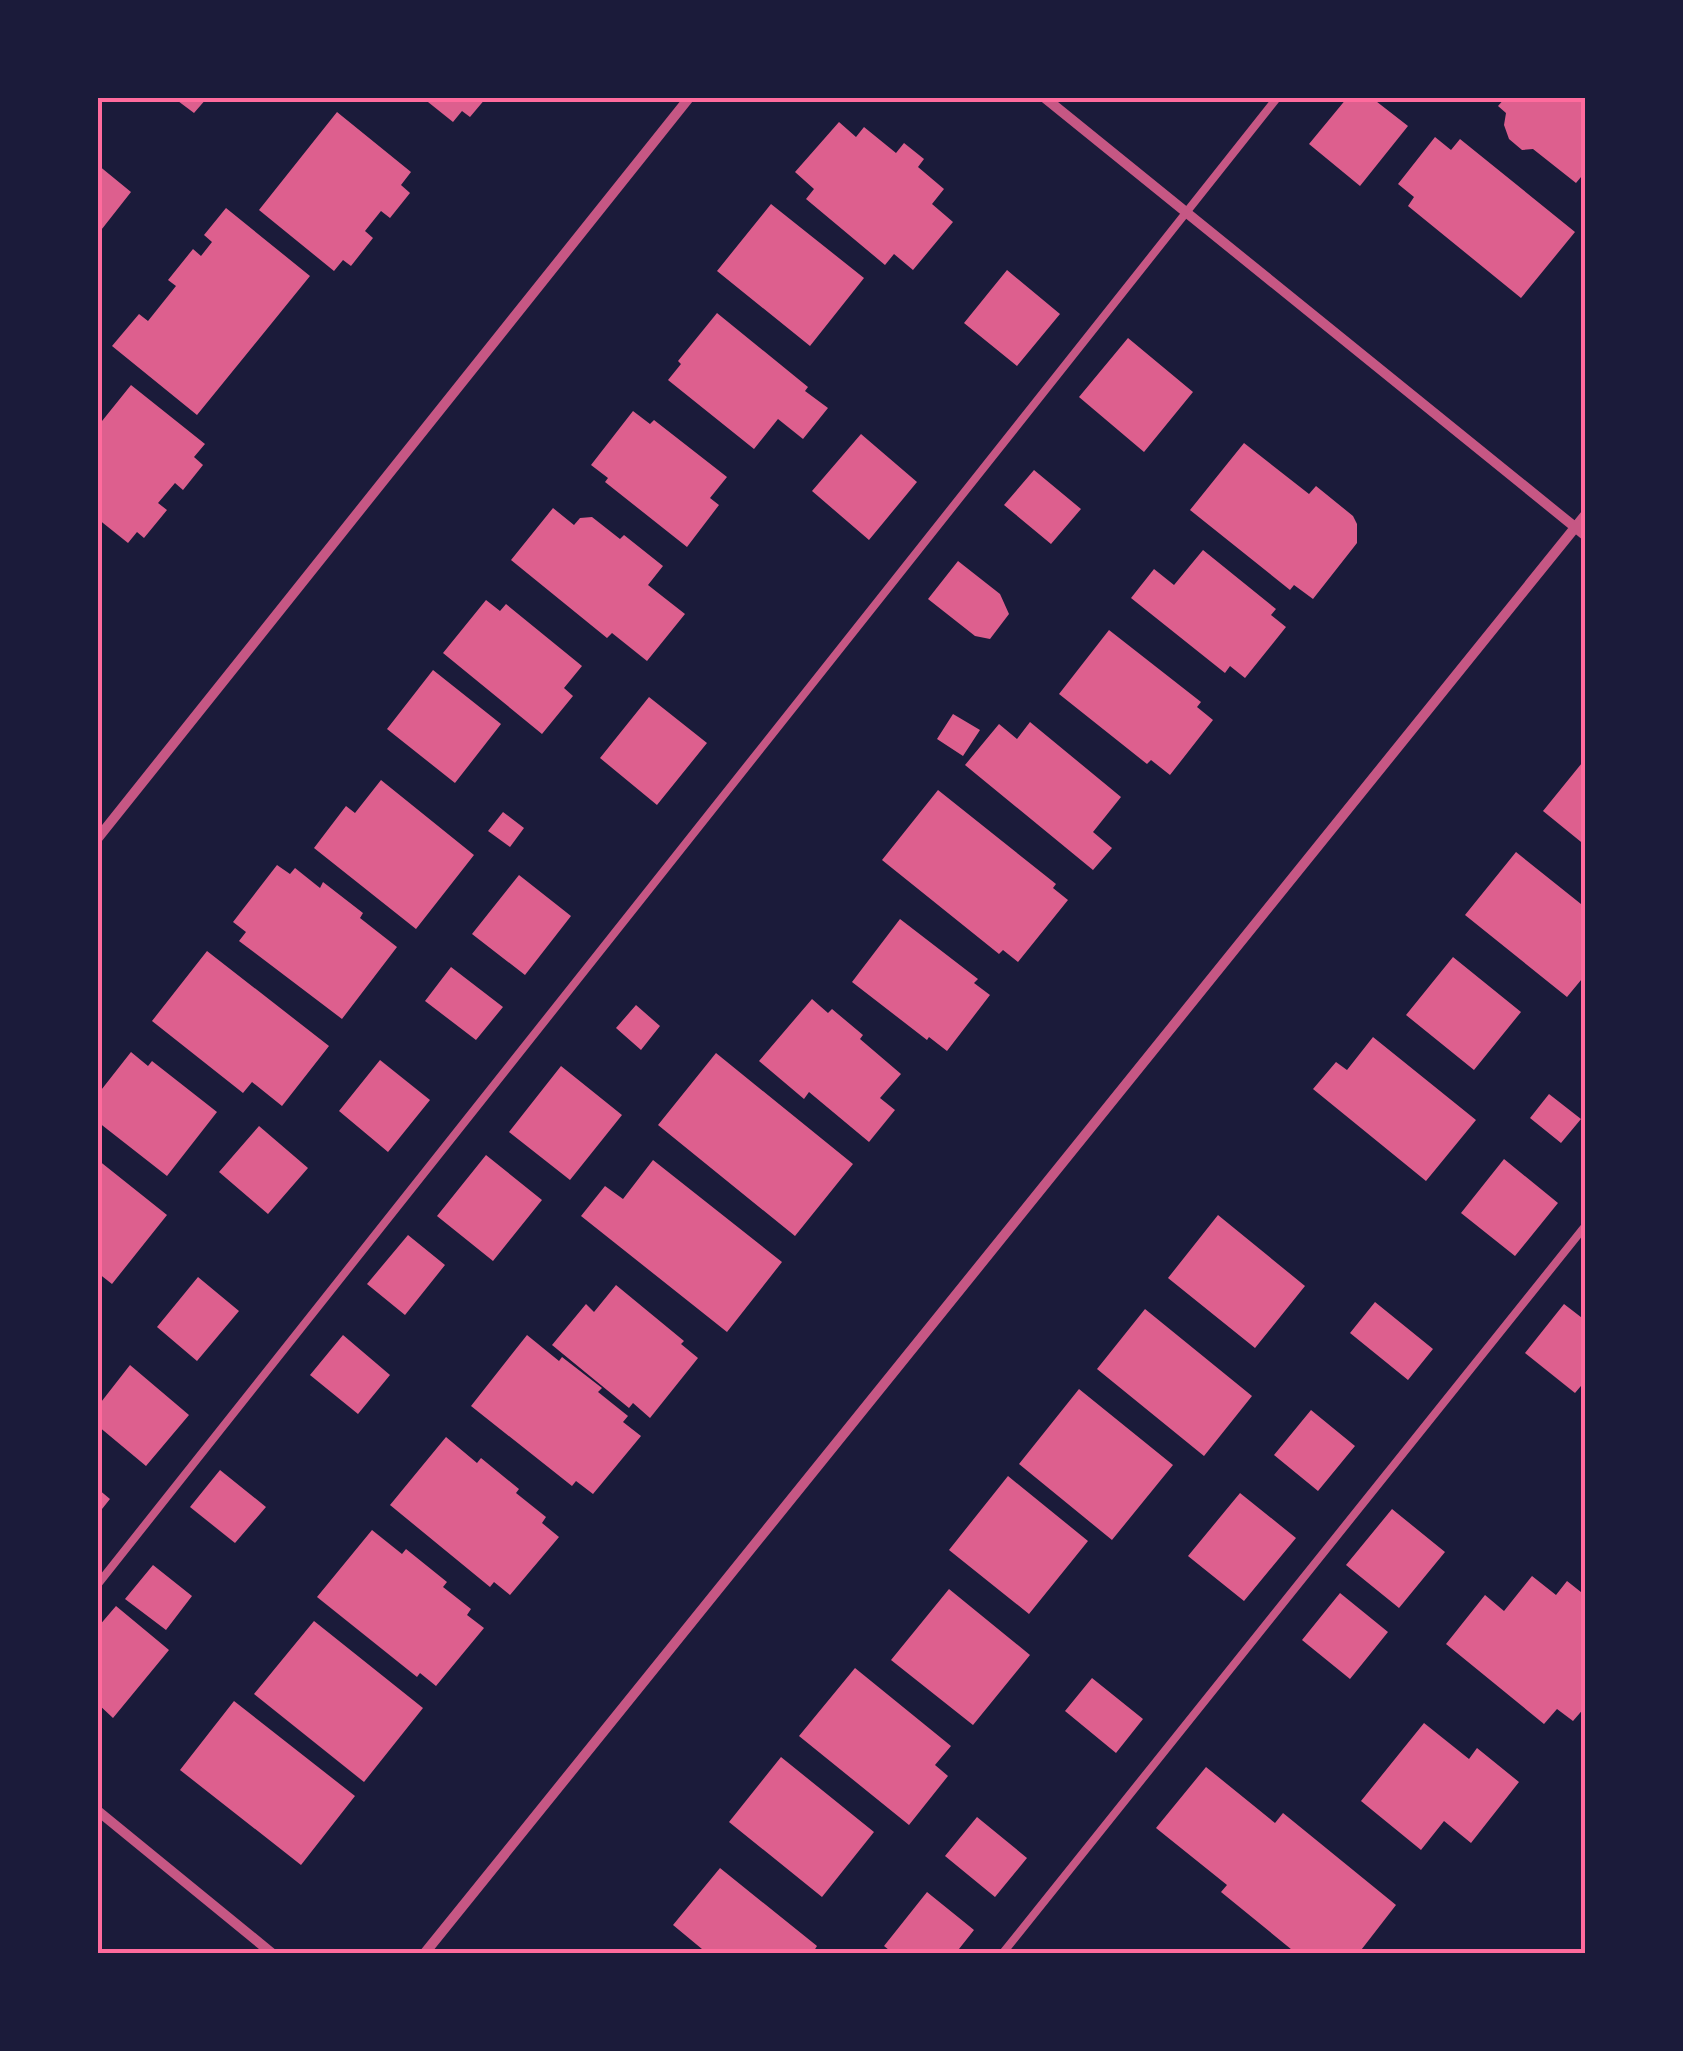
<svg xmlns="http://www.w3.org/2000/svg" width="1683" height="2051" font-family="Literata,serif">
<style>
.building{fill:#dd5f8e}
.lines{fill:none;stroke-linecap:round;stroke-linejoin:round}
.service{stroke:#c65784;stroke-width:8}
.minor{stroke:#c65784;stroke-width:10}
.neatline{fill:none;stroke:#ff6b9d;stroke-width:4}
</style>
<rect width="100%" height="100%" fill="#1b1b3a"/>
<path class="building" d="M 174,98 L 207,98 L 194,113 Z
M 423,98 L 486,98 L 470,117 L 462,111 L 453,122 Z
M 1347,98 L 1372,98 L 1408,126 L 1360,186 L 1309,144 Z
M 1505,98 L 1586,98 L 1586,171 L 1576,183 L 1533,149 L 1522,150 L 1509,139 L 1504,125 L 1506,113 L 1498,106 Z
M 337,112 L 411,172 L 401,185 L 410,193 L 390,218 L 381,211 L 365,231 L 373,238 L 351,266 L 343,260 L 334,271 L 259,210 Z
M 839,122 L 856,137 L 864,127 L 896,153 L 904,143 L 924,159 L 918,167 L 944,189 L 932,204 L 953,222 L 913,270 L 894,254 L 885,265 L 806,199 L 814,189 L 795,172 Z
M 1435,137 L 1451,150 L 1460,139 L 1575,232 L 1521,298 L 1408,206 L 1414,197 L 1398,184 Z
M 98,165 L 131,192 L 98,234 Z
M 771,204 L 864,278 L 810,346 L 717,271 Z
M 226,208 L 310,276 L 197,415 L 112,346 L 139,314 L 148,321 L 176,286 L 168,280 L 193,249 L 201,256 L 212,242 L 204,235 Z
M 1007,270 L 1060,314 L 1017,366 L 964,323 Z
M 717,313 L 808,387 L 805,391 L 828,408 L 803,439 L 778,419 L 754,449 L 668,380 L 681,364 L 678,361 Z
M 1128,338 L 1193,392 L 1144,452 L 1079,397 Z
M 131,385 L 205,444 L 194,457 L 203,465 L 183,490 L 175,483 L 158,503 L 167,510 L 144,538 L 137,532 L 128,543 L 98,519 L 98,426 Z
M 633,411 L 650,424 L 654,420 L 727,477 L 710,498 L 719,505 L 687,547 L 605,482 L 608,478 L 591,465 Z
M 861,434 L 917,482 L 869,540 L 812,491 Z
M 1244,443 L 1309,494 L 1316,486 L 1353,516 L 1357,524 L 1357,543 L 1313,599 L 1294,585 L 1290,590 L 1190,510 Z
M 1034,470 L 1081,509 L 1051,544 L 1004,505 Z
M 553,508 L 574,525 L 580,518 L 592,517 L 620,539 L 624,535 L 663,566 L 648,585 L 685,614 L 647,661 L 612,633 L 607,638 L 511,560 Z
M 1203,550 L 1276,609 L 1271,615 L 1286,627 L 1245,678 L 1230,666 L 1225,673 L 1131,598 L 1154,569 L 1174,585 Z
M 958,561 L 1000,594 L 1009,614 L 990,639 L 975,636 L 928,599 Z
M 486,600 L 500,611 L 506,604 L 582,666 L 564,688 L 573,696 L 542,734 L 443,653 Z
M 1109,630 L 1201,702 L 1197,707 L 1213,720 L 1170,775 L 1151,760 L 1147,764 L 1059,694 Z
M 433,670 L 501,724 L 455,783 L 387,729 Z
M 649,697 L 707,743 L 657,805 L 600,758 Z
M 953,714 L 980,730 L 963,756 L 937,739 Z
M 1030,722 L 1121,797 L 1093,832 L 1112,848 L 1093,870 L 965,765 L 999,724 L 1017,739 Z
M 1586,758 L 1586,846 L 1543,811 Z
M 381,780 L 474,855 L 416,929 L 314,848 L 346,806 L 355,813 Z
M 938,790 L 1056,884 L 1053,888 L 1068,900 L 1018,962 L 1003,950 L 999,954 L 882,860 Z
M 503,812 L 524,828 L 510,847 L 488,831 Z
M 1516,852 L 1586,908 L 1586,974 L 1567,997 L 1465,915 Z
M 277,865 L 290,874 L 295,868 L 320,888 L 323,882 L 363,913 L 360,918 L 397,947 L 342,1019 L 239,941 L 246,932 L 233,922 Z
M 519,875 L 571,916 L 525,975 L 472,934 Z
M 900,919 L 978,979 L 974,983 L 990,995 L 947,1051 L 929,1037 L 927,1040 L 852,982 Z
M 207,951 L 329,1046 L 282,1106 L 252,1082 L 243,1093 L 152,1021 Z
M 1453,957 L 1521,1012 L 1474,1070 L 1406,1015 Z
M 451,967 L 503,1007 L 476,1040 L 425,1001 Z
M 812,999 L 828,1013 L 832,1009 L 863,1035 L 860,1039 L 901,1074 L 880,1098 L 895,1110 L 869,1142 L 809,1092 L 804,1099 L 759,1061 Z
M 636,1005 L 660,1026 L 641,1050 L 616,1028 Z
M 1373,1037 L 1476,1120 L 1426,1181 L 1313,1089 L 1336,1062 L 1347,1070 Z
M 131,1052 L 148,1066 L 152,1061 L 217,1112 L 167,1176 L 98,1122 L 100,1119 L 98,1116 L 98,1094 Z
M 716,1053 L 853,1164 L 795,1236 L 658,1125 Z
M 380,1060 L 430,1100 L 388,1152 L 339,1111 Z
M 561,1066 L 622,1115 L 570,1180 L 509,1132 Z
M 1549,1094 L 1581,1119 L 1561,1143 L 1530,1118 Z
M 259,1126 L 308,1168 L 268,1214 L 219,1172 Z
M 486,1155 L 542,1200 L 493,1261 L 437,1216 Z
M 1504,1159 L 1558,1203 L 1515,1256 L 1461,1213 Z
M 98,1160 L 167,1215 L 112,1284 L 98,1273 Z
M 653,1160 L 782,1262 L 727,1332 L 581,1216 L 605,1186 L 623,1199 Z
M 1218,1215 L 1305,1286 L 1255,1348 L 1168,1278 Z
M 408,1235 L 445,1265 L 405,1315 L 367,1284 Z
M 198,1277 L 239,1311 L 197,1361 L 157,1327 Z
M 616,1285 L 684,1341 L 681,1344 L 698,1358 L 650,1418 L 633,1403 L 629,1408 L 552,1345 L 586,1304 L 594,1312 Z
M 1375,1302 L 1433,1349 L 1408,1380 L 1350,1333 Z
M 1564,1304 L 1586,1321 L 1586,1380 L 1575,1393 L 1525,1353 Z
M 1145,1309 L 1252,1396 L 1204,1456 L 1097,1369 Z
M 343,1335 L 390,1375 L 358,1414 L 310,1375 Z
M 527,1335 L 559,1361 L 562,1357 L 602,1388 L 598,1392 L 628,1416 L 623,1422 L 641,1436 L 593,1494 L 576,1481 L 572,1486 L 471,1406 Z
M 130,1365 L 189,1415 L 146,1466 L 98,1426 L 98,1406 Z
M 1079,1389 L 1173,1465 L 1112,1540 L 1019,1464 Z
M 1311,1410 L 1355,1446 L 1318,1491 L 1274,1455 Z
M 446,1437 L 477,1463 L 481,1458 L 519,1489 L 516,1493 L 546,1517 L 542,1523 L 559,1537 L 510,1595 L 494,1582 L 490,1587 L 390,1505 Z
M 220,1470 L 266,1507 L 235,1543 L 190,1507 Z
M 1008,1476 L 1088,1541 L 1029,1614 L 949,1550 Z
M 98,1489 L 110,1499 L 98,1514 Z
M 1240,1493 L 1296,1538 L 1244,1601 L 1188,1556 Z
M 1392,1509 L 1445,1552 L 1399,1608 L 1346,1565 Z
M 372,1530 L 402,1554 L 406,1549 L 447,1582 L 443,1587 L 471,1609 L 467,1615 L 484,1628 L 436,1686 L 420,1673 L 417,1677 L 317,1597 Z
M 153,1565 L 192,1596 L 166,1630 L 125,1599 Z
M 1532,1576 L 1556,1595 L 1567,1581 L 1586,1596 L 1586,1706 L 1573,1721 L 1557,1709 L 1544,1724 L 1446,1644 L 1485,1595 L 1504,1611 Z
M 949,1589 L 1030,1655 L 973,1725 L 891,1660 Z
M 1340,1593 L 1388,1632 L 1350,1679 L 1302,1640 Z
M 116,1606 L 169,1650 L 113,1718 L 98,1704 L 98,1627 Z
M 314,1621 L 423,1708 L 364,1782 L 254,1694 Z
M 855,1668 L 951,1746 L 935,1765 L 948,1776 L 909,1825 L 799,1736 Z
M 1092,1678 L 1143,1719 L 1116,1753 L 1065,1711 Z
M 234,1701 L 355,1796 L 301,1865 L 180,1770 Z
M 1424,1723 L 1469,1759 L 1477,1748 L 1519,1782 L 1471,1843 L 1444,1821 L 1421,1850 L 1361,1801 Z
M 781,1757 L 874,1832 L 822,1897 L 729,1822 Z
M 1206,1767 L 1275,1823 L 1283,1813 L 1396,1905 L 1358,1954 L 1297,1954 L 1221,1892 L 1227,1885 L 1156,1828 Z
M 977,1817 L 1027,1858 L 995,1897 L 945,1856 Z
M 720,1868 L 817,1946 L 812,1954 L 708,1954 L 673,1925 Z
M 927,1892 L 974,1930 L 955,1954 L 894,1954 L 884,1946 Z"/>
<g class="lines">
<path class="service" d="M 98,1584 L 1277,98
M 1002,1954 L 1586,1225"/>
<path class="minor" d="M 1045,98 L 1586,536
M 98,838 L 689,98
M 98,1811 L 273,1954
M 424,1954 L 1586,514"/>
</g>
<rect width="1683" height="2051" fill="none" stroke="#1b1b3a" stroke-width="200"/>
<rect x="100" y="100" width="1483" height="1851" class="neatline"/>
</svg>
